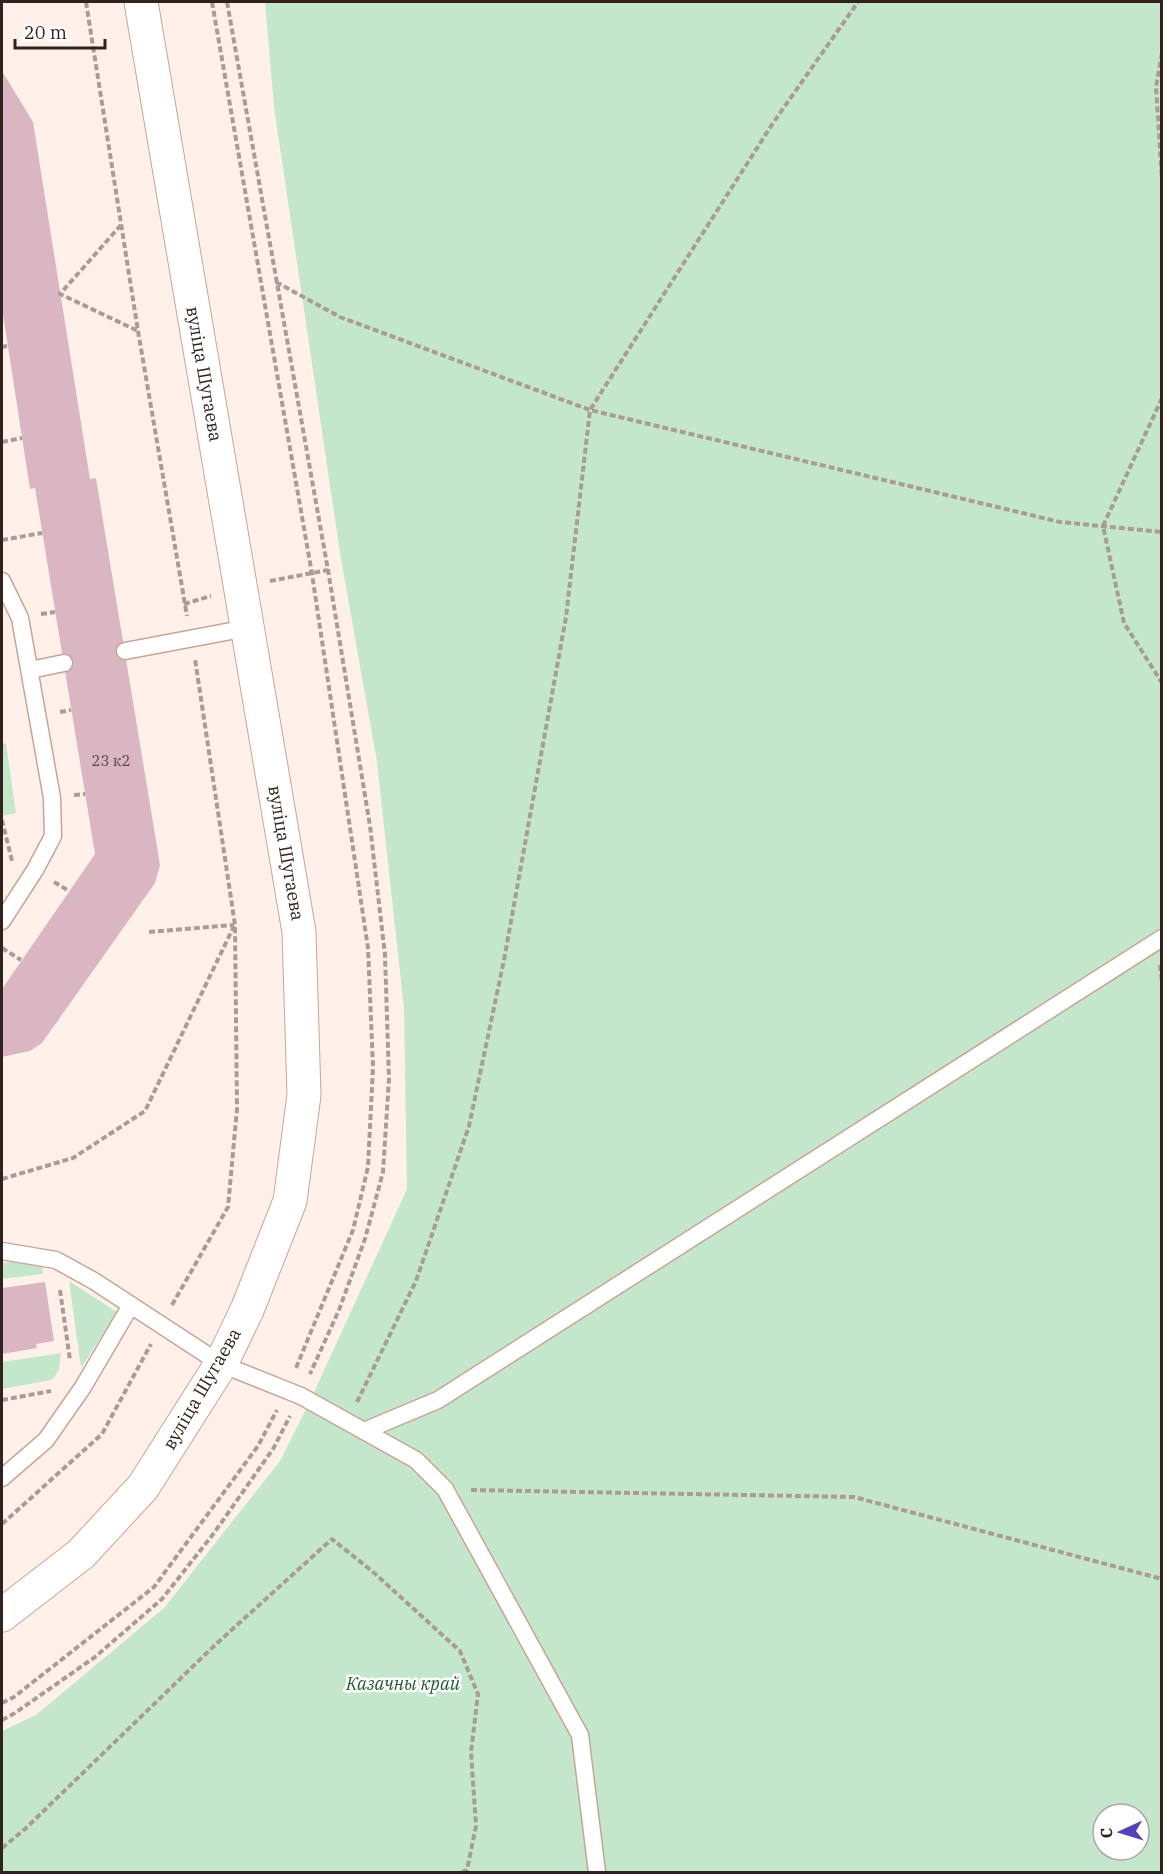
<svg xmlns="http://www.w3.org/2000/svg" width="1163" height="1874" font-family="'IBM Plex Serif',serif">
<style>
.green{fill:#c4e7cb;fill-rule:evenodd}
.building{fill:#dab6c3}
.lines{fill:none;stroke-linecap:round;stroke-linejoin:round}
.service-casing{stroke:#c7a596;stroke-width:19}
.minor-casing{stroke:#c7a596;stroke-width:35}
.path{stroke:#a99b95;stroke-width:4;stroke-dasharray:6 3;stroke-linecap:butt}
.service{stroke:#fff;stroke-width:16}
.minor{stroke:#fff;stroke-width:33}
.labels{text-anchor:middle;stroke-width:5;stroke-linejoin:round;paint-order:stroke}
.number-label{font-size:15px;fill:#5a4846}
.street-label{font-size:18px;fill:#30231d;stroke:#fff}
.park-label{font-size:18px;font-style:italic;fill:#245b35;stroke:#fff}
</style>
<rect width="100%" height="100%" fill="#fff1ea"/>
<path class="green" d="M 265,2 L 1161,2 L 1161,1872 L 2,1872 L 2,1731 L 36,1715 L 164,1608 L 280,1461 L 310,1401 L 407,1189 L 404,1009 L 377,762 L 340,553 L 274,107 ZM 1103,1814 L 1139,1814 L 1139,1850 L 1103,1850 Z
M 6,743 L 16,813 L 2,816 L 2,744 Z
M 10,1262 L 42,1264 L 43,1274 L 2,1279 L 2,1263 Z
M 69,1281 L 117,1312 L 81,1368 Z
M 61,1353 L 59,1370 L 52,1380 L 2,1389 L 2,1362 Z"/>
<path class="building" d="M 2,71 L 33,122 L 90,479 L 96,478 L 160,865 L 155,883 L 42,1043 L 30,1051 L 2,1057 L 2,989 L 95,854 L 35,488 L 30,489 L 2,308 Z
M 45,1282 L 54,1341 L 36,1344 L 37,1348 L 2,1354 L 2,1288 Z"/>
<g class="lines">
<defs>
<path id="service" d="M 2,581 L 20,618 L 52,798 L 53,836 L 35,870 L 2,921
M 125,651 L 247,628
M 30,670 L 64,663
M 2,1251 L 56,1260 L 94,1281 L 221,1364 L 301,1396 L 416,1460 L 445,1489 L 580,1735 L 597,1872
M 364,1431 L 438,1400 L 1162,938
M 2,1478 L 46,1440 L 83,1387 L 131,1305"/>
<path id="minor" d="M 2,1615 L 81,1554 L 143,1487 L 221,1364 L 247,1310 L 290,1201 L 304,1095 L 299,932 L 141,2"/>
</defs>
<use href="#service" class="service-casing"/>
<use href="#minor" class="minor-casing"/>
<path class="path" d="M 86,2 L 138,331 L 187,616
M 212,2 L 312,574 L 368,948 L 373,1067 L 368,1167 L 353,1230 L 296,1368
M 227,2 L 328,570 L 370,826 L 385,955 L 389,1079 L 383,1172 L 365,1239 L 339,1310 L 310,1374
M 1162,53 L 1156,87 L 1162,180
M 121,225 L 60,294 L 138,331
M 276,282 L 340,317 L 590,410 L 1060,522 L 1162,532
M 2,347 L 7,346
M 1162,398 L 1103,526 L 1124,623 L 1162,683
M 2,442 L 22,438
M 2,540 L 42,533
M 270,581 L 328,570
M 184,604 L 211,596
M 41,614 L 55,612
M 60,712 L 71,710
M 74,795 L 85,794
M 2,820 L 12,861
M 54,882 L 69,891
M 149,932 L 234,925
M 2,948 L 21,960
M 1160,965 L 1162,982
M 2,1179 L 73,1158 L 145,1111 L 234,926
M 60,1290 L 70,1360
M 172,1305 L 228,1207 L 237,1109 L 235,925 L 195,659
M 2,1400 L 51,1391
M 357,1402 L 416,1281 L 469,1126 L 504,960 L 566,617 L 590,410 L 773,123 L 858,2
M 471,1490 L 854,1497 L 1162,1579
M 2,1524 L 102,1434 L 151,1344
M 2,1703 L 14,1697 L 154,1587 L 258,1446 L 277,1410
M 2,1720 L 15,1713 L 95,1657 L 162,1599 L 214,1533 L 273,1449 L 290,1416
M 2,1848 L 25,1829 L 215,1645 L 332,1539 L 372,1571 L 460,1651 L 478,1694 L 471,1752 L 476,1826 L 467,1870 L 462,1872"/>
<use href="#service" class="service"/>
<use href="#minor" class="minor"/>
</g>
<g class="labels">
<g class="number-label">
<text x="111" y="766">23 к2</text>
</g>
<g class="street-label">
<text transform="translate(204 374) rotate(80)" y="6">вуліца Шугаева</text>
<text transform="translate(286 853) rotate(80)" y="6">вуліца Шугаева</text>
<text transform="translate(202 1389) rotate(-60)" y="6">вуліца Шугаева</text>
</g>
<g class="park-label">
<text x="403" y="1690">Казачны край</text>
</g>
</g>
<rect width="1163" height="1874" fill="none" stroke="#30231d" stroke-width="6"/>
<g transform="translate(1121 1832) rotate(266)"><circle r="28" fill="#ffffff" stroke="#aca7a5" stroke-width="1.5"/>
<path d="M0-4.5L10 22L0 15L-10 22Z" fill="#5441b9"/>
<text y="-9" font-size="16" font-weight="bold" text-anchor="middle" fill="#30231d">С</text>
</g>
<path d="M15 39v9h90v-9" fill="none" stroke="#30231d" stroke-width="3"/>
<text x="24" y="39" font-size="18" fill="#30231d" stroke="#ffffff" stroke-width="4.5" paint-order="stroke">20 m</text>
</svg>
